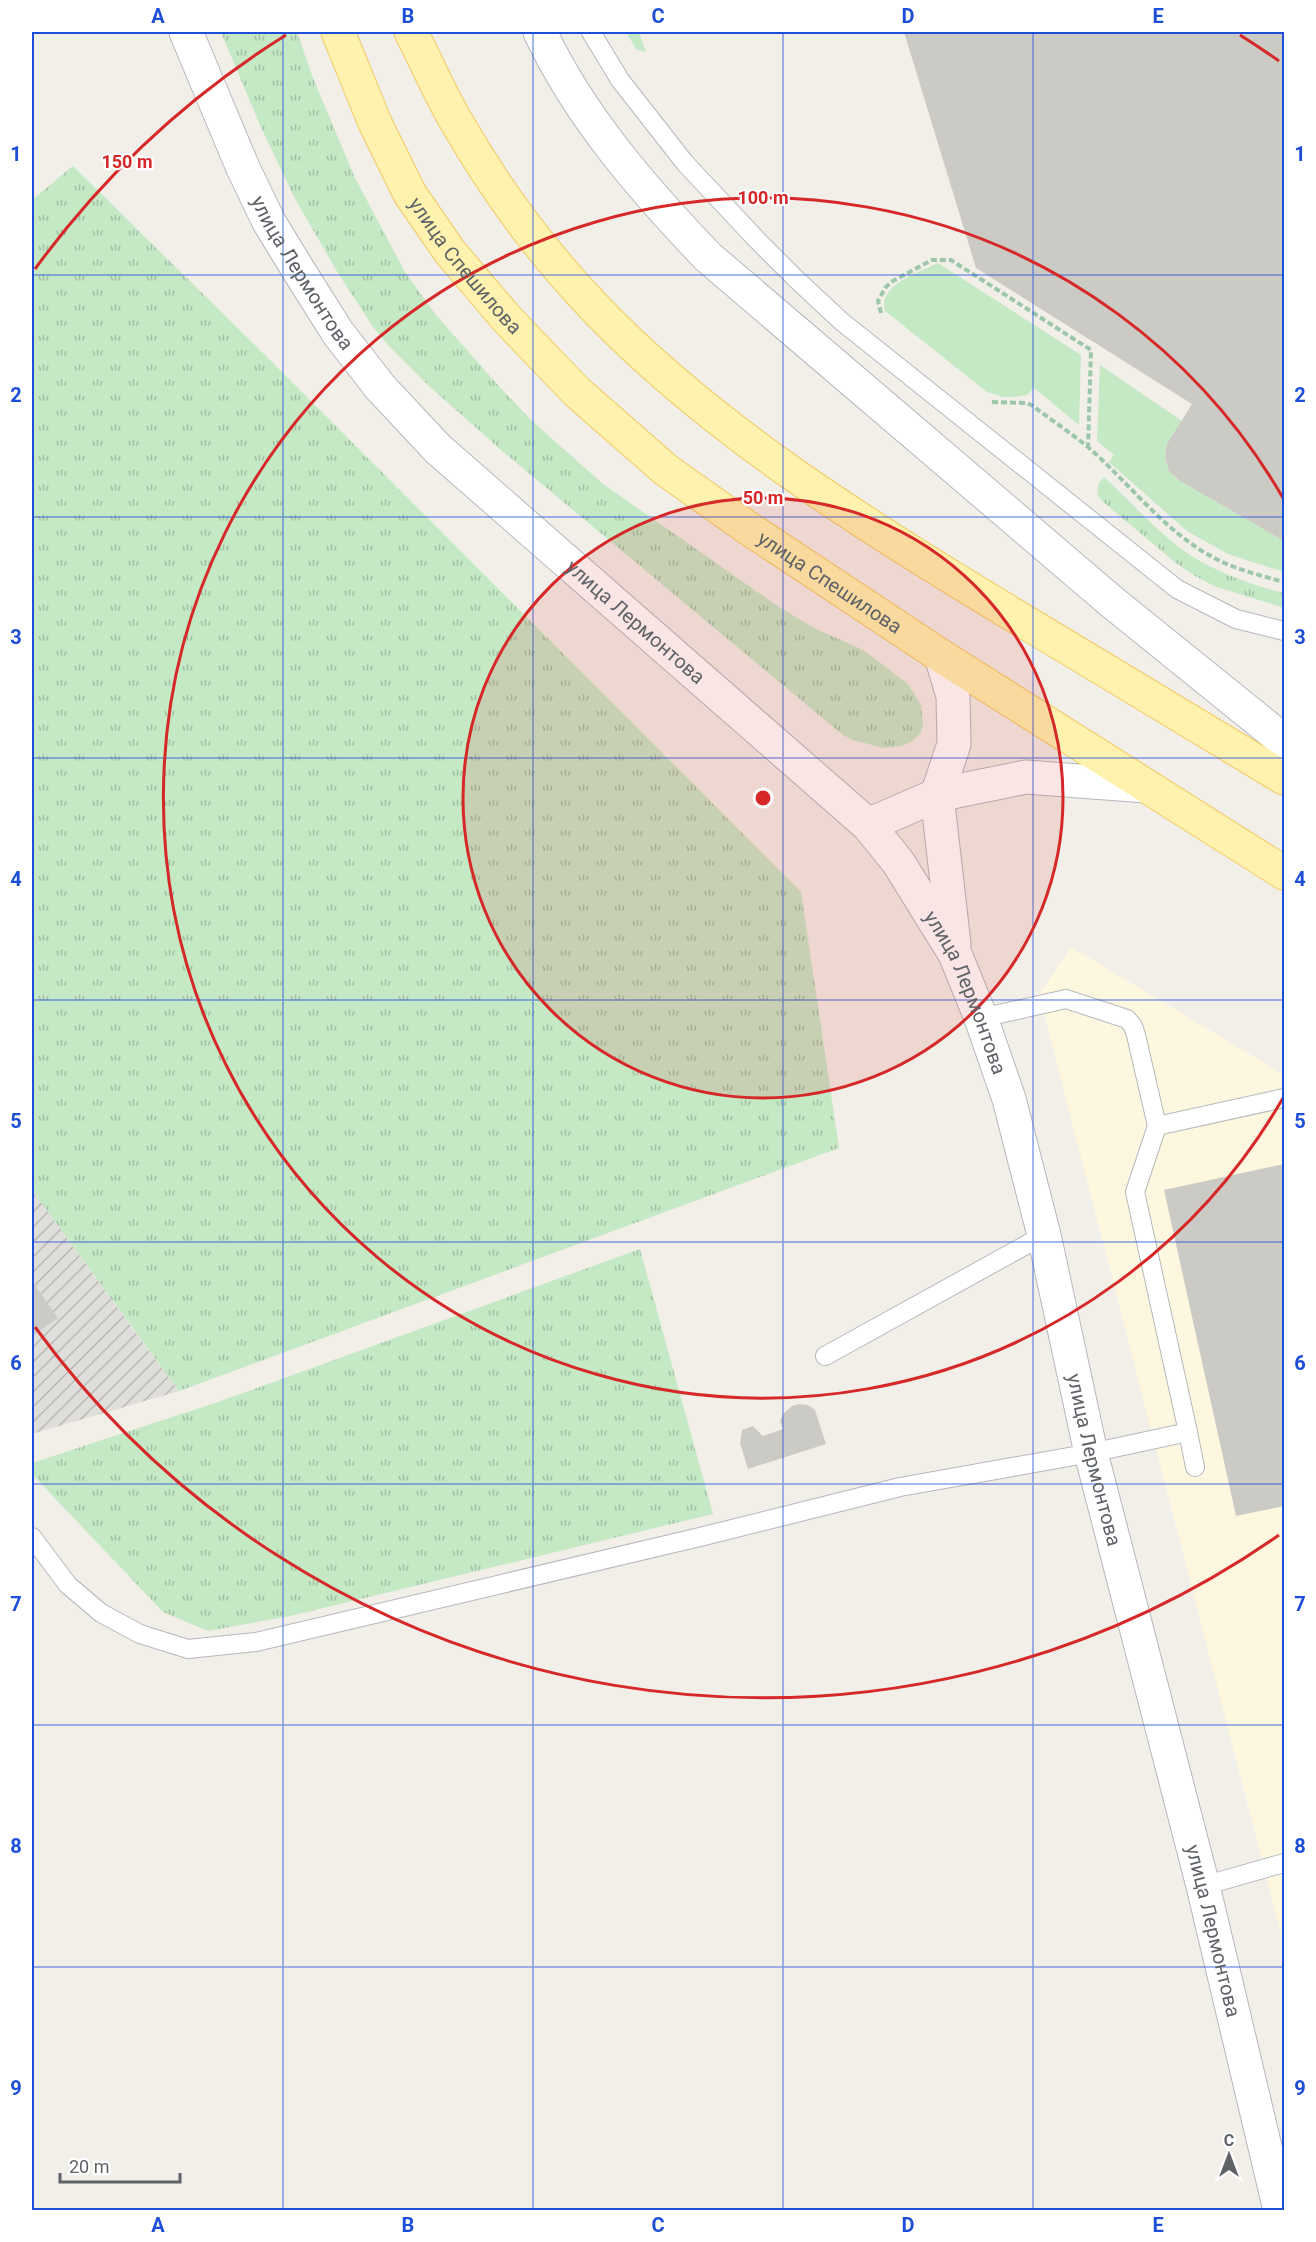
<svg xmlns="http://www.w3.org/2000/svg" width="1316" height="2242" font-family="Roboto,sans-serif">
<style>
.commercial{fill:#fef7e0}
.industrial{fill:url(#industrial-furrows)}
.grass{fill:url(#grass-tufts)}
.garden{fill:#c5e8c5}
.building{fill:#cccac5}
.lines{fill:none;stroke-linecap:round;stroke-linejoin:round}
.lane-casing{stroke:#b5b8bc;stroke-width:20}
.street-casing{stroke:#b5b8bc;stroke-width:35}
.primary-casing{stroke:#f2c960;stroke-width:35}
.path{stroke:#9cc7a9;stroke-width:4;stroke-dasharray:6 3;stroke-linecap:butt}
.lane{stroke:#fff;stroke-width:18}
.street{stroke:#fff;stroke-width:33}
.primary{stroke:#fff2af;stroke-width:33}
.grid{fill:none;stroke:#1d4ed8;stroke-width:1.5;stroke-opacity:0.55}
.ring{fill:none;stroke:#d62828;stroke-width:3}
.labels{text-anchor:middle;stroke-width:4.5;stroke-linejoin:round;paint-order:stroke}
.street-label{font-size:20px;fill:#5f6368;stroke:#fff}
.centre{fill:#d62828;stroke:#fff;stroke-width:3}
.ring-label{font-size:18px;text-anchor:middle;font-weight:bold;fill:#d62828;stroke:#fff;stroke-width:4.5;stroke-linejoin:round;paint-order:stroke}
.neatline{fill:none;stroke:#1d4ed8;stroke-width:2}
.grid-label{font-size:20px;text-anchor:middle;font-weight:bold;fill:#1d4ed8}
</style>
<defs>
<pattern id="industrial-furrows" width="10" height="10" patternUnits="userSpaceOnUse" patternTransform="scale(1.5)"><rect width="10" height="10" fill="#e0deda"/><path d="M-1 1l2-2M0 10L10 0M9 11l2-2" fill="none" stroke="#b9b8b5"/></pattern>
<pattern id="grass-tufts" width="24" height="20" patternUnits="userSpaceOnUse" patternTransform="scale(1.5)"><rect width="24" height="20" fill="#c5e8c5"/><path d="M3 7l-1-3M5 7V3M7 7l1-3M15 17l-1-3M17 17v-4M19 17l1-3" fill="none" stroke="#a3c0a4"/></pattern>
</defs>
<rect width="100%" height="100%" fill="#f1efe8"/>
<path class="commercial" d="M 1071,947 L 1284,1075 L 1284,1946 L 1039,994 Z"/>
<path class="industrial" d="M 32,1190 L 155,1359 L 179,1391 L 32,1434 Z"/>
<path class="grass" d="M 221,32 L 297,32 L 313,78 L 355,178 L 405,272 L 436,315 L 496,383 L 531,420 L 603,484 L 779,607 L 814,628 L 863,650 L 878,661 L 908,684 L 921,705 L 923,725 L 920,734 L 911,742 L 901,746 L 884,748 L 853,740 L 843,735 L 501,450 L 429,386 L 390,347 L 373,327 L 338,273 L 294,197 L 259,123 Z
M 626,32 L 639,32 L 646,52 L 636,49 Z
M 73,166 L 268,358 L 801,892 L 839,1148 L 179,1391 L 32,1190 L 32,200 Z
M 1104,477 C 1132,503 1159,534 1190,555 C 1218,573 1252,585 1284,593 L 1284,608 L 1214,586 L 1195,576 L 1176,563 L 1102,501 L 1097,494 L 1099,483 Z
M 640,1249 L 713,1514 L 290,1616 L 208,1631 L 163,1612 L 32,1474 L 32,1463 L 218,1402 Z"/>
<path class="garden" d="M 938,263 L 1081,355 L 1079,425 L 1034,388 L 1027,395 L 1014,397 L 1003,397 L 987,392 L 885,311 C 877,285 920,272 938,263 Z
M 1100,365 L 1182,421 C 1167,445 1154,458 1180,481 L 1284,541 L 1284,572 L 1228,554 L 1187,531 L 1109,462 L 1114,455 L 1097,441 Z"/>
<path class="building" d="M 904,32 L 1284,32 L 1284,541 L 1180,481 L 1169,471 L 1165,457 L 1167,444 L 1192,404 L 976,268 Z
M 1284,1164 L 1284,1506 L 1236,1516 L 1164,1190 Z
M 32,1281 L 58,1318 L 32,1336 Z
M 799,1404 L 808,1405 L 815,1410 L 826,1444 L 748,1469 L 740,1443 L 742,1430 L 753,1426 L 763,1436 L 783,1429 L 780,1421 L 784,1413 L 792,1406 Z"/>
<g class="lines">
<defs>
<path id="lane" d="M 591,32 L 620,80 L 685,163 L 757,240 L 796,279 L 841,321 L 1177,589 L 1236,619 L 1284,631
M 981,1018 L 1066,999 L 1127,1019 L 1133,1026 L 1136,1035 L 1157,1126
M 825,1356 L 1044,1235
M 1188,1432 L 1135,1192 L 1157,1126 L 1284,1098
M 32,1537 L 68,1585 L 101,1613 L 140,1634 L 188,1649 L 256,1642 L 704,1536 L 900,1487 L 1091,1453 L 1188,1432 L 1195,1467
M 1203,1886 L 1284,1863"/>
<g id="street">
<path id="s1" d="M 186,32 L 243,168 L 269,222 L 299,271 L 338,333 L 380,387 L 438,449 L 868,825 L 898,862 L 955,954 L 981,1018 L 1009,1099 L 1044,1235 L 1091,1453 L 1203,1886 L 1280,2210"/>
<path d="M 540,32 C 580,117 643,189 708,257 L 1112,602 L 1284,741"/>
<path d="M 941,656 L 953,696 L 954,744 L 937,795 L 954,944"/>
<path d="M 868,825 L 937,795 L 1026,777 L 1146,786"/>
</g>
<g id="primary">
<path id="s2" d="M 338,32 L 375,123 L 410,194 L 450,252 L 507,319 L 577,392 L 666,470 L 748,528 L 941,656 L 1284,873"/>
<path d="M 411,32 C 426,61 439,92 456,121 C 495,189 542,253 596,309 C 711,429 866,526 1007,611 C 1100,667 1192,723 1284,778"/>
</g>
</defs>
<use href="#lane" class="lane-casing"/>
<use href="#street" class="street-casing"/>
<use href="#primary" class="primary-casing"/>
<path class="path" d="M 881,313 L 878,301 L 885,288 L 891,282 L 932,260 L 951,260 L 1091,350 L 1088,448
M 992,402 L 1027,403 L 1033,406 C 1051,420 1071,433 1088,447 C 1129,483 1160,526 1207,554 C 1230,568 1259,575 1284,582"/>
<use href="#lane" class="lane"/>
<use href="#street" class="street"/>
<use href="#primary" class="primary"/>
</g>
<path class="grid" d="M 283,32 L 283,2210M 533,32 L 533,2210M 783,32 L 783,2210M 1033,32 L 1033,2210M 32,275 L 1284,275M 32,517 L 1284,517M 32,758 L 1284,758M 32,1000 L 1284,1000M 32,1242 L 1284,1242M 32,1484 L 1284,1484M 32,1725 L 1284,1725M 32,1967 L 1284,1967"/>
<circle cx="763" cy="798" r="300" fill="#d62828" fill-opacity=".12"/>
<g class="ring">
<circle cx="763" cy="798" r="300"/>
<path d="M1283 1098A600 600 0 1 1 1283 498"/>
<path d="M1279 1535A900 900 0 0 1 35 1327M35 269A900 900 0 0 1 286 35M1240 35A900 900 0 0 1 1279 61"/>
</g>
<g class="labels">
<g class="street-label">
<text dy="7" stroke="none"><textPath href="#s2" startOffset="268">улица Спешилова</textPath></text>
<text dy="7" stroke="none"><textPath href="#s1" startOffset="268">улица Лермонтова</textPath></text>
<text dy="7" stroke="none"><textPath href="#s2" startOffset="754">улица Спешилова</textPath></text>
<text dy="7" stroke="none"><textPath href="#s1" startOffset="754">улица Лермонтова</textPath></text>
<text dy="7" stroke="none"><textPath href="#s1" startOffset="1258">улица Лермонтова</textPath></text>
<text dy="7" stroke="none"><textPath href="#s1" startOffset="1744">улица Лермонтова</textPath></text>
<text dy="7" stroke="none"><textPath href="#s1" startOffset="2230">улица Лермонтова</textPath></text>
</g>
</g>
<circle cx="763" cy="798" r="9" class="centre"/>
<g class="ring-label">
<text x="127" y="168">150 m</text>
<text x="763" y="204">100 m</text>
<text x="763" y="504">50 m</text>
</g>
<rect width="1316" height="2242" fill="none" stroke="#ffffff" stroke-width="66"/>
<g transform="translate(1229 2155)" stroke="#ffffff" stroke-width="4.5" paint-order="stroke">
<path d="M0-4.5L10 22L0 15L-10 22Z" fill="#5f6368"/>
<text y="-9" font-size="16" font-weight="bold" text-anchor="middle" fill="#5f6368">С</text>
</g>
<path d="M60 2173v9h120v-9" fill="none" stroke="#5f6368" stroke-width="3"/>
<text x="69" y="2173" font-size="18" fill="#5f6368" stroke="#ffffff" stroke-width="4.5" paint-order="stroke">20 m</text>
<rect x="33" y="33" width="1250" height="2176" class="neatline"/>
<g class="grid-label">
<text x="158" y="23">A</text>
<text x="408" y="23">B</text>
<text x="658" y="23">C</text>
<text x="908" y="23">D</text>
<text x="1158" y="23">E</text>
<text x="16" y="161">1</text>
<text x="1300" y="161">1</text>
<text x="16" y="402">2</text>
<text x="1300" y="402">2</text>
<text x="16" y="644">3</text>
<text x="1300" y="644">3</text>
<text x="16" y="886">4</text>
<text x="1300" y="886">4</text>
<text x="16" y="1128">5</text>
<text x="1300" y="1128">5</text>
<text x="16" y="1370">6</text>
<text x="1300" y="1370">6</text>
<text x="16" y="1611">7</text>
<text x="1300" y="1611">7</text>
<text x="16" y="1853">8</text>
<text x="1300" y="1853">8</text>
<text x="16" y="2095">9</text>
<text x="1300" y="2095">9</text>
<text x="158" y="2232">A</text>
<text x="408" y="2232">B</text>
<text x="658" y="2232">C</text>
<text x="908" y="2232">D</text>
<text x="1158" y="2232">E</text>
</g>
</svg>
